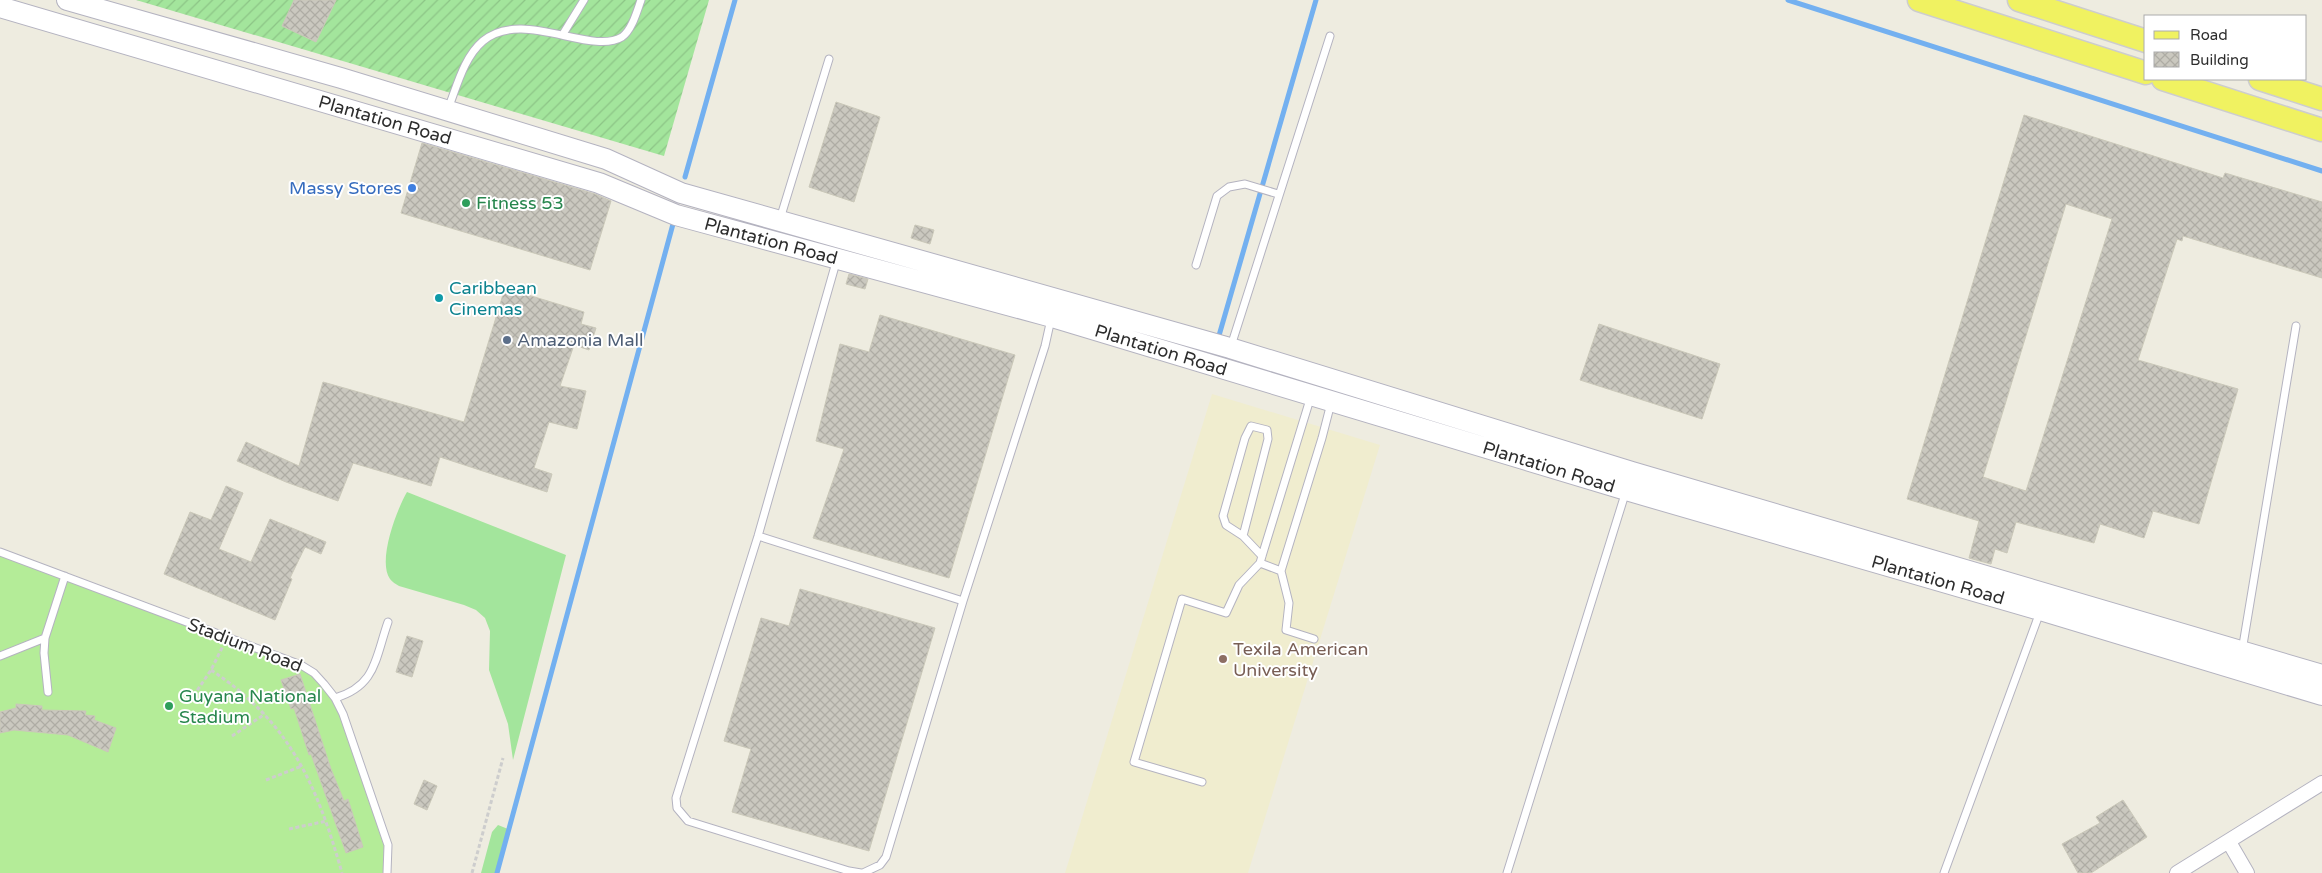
<svg xmlns="http://www.w3.org/2000/svg" width="2322" height="873" font-family="'Varela Round',sans-serif">
<style>
.education{fill:#f0edcf}
.grass{fill:#a3e59c}
.garden{fill:url(#garden-furrows)}
.pitch{fill:#b4ec98}
.lines{fill:none;stroke-linecap:round;stroke-linejoin:round}
.stream{stroke:#73b0f0;stroke-width:5}
.building{fill:url(#building-cross-hatch);stroke:#cac8b9;fill-rule:evenodd}
.lane-casing{stroke:#b4b3c0;stroke-width:9}
.street-casing{stroke:#b4b3c0;stroke-width:16}
.secondary-casing{stroke:#b4b3c0;stroke-width:22}
.primary-casing{stroke:#cdcdcd;stroke-width:25}
.path{stroke:#cdcdcd;stroke-width:3;stroke-dasharray:4 2.5;stroke-linecap:butt}
.lane{stroke:#fff;stroke-width:7}
.street{stroke:#fff;stroke-width:14}
.secondary{stroke:#fff;stroke-width:20}
.primary{stroke:#f0f261;stroke-width:22}
.shop-dot{fill:#3f7fe0;stroke:#fff;stroke-width:2}
.leisure-dot{fill:#2e9e5b;stroke:#fff;stroke-width:2}
.culture-dot{fill:#0f9aa8;stroke:#fff;stroke-width:2}
.service-dot{fill:#5c6f8a;stroke:#fff;stroke-width:2}
.education-dot{fill:#8d6e63;stroke:#fff;stroke-width:2}
.labels{text-anchor:middle;stroke-width:4;stroke-linejoin:round;paint-order:stroke}
.street-label{font-size:18px;fill:#2d2d2d;stroke:#fff}
.shop-label{font-size:18px;fill:#366cbe;stroke:#fff;text-anchor:end}
.leisure-label{font-size:18px;fill:#27864d;stroke:#fff;text-anchor:start}
.culture-label{font-size:18px;fill:#0d838f;stroke:#fff;text-anchor:start}
.service-label{font-size:18px;fill:#4e5e75;stroke:#fff;text-anchor:start}
.education-label{font-size:18px;fill:#785e54;stroke:#fff;text-anchor:start}
</style>
<defs>
<pattern id="garden-furrows" width="10" height="10" patternUnits="userSpaceOnUse" patternTransform="scale(1.25)"><rect width="10" height="10" fill="#a3e59c"/><path d="M-1 1l2-2M0 10L10 0M9 11l2-2" fill="none" stroke="#8dc587"/></pattern>
<pattern id="building-cross-hatch" width="8" height="8" patternUnits="userSpaceOnUse" patternTransform="scale(1.25)"><rect width="8" height="8" fill="#cac8bf"/><path d="M0 0l8 8M0 8l8-8" fill="none" stroke="#aeaca4"/></pattern>
</defs>
<rect width="100%" height="100%" fill="#eeece0"/>
<path class="education" d="M 1212,394 L 1380,445 L 1248,873 L 1065,873 Z"/>
<path class="grass" d="M 407,492 L 566,555 L 513,760 L 508,724 L 489,670 L 490,631 L 485,618 L 476,610 L 464,605 L 399,586 C 396,584 392,582 390,579 C 377,561 397,509 407,492 Z
M 498,825 L 508,829 L 508,836 L 498,873 L 481,873 L 492,832 Z"/>
<path class="garden" d="M 136,0 L 709,0 L 664,156 Z"/>
<path class="pitch" d="M 0,552 L 301,665 L 335,698 L 388,845 L 387,873 L 0,873 Z"/>
<g class="lines">
<path class="stream" d="M 1788,0 L 2322,171
M 685,177 L 735,0
M 1218,339 L 1316,0
M 497,873 L 673,224"/>
</g>
<path class="building" d="M 294,0 L 336,0 L 316,42 L 282,26 Z
M 836,102 L 880,117 L 854,202 L 809,187 Z
M 2024,115 L 2223,178 L 2225,173 L 2322,202 L 2322,278 L 2183,236 L 2182,241 L 2177,239 L 2138,360 L 2238,389 L 2199,524 L 2153,511 L 2144,538 L 2100,524 L 2094,543 L 2016,522 L 2007,553 L 1995,549 L 1991,564 L 1969,558 L 1979,521 L 1907,499 ZM 2066,204 L 2112,219 L 2026,491 L 1983,477 Z
M 422,143 L 595,194 L 611,201 L 590,270 L 401,213 Z
M 915,225 L 934,230 L 930,244 L 911,238 Z
M 849,274 L 868,279 L 865,289 L 846,284 Z
M 505,288 L 584,312 L 581,324 L 596,328 L 589,350 L 574,345 L 560,386 L 586,391 L 577,429 L 549,422 L 534,468 L 552,474 L 547,492 L 440,457 L 431,486 L 353,463 L 338,501 L 286,482 L 237,461 L 246,442 L 299,466 L 323,382 L 464,422 Z
M 880,315 L 1015,355 L 949,578 L 813,538 L 844,449 L 816,441 L 840,344 L 869,352 Z
M 1599,324 L 1720,364 L 1702,419 L 1580,380 Z
M 226,486 L 243,493 L 219,549 L 251,562 L 270,519 L 326,542 L 321,554 L 305,547 L 290,578 L 292,579 L 275,620 L 164,574 L 190,512 L 211,520 Z
M 800,589 L 935,628 L 869,851 L 732,812 L 751,749 L 724,741 L 761,618 L 789,626 Z
M 407,636 L 423,641 L 412,677 L 396,672 Z
M 300,674 L 331,769 L 344,801 L 348,799 L 363,847 L 346,853 L 311,754 L 309,755 L 294,708 L 291,709 L 281,680 Z
M 16,704 L 42,706 L 42,710 L 86,711 L 85,715 L 95,716 L 94,720 L 116,728 L 108,752 L 68,735 L 14,730 L 0,733 L 0,712 L 16,708 Z
M 424,780 L 437,786 L 427,810 L 414,804 Z
M 2123,800 L 2147,837 L 2091,873 L 2078,873 L 2062,844 L 2100,823 L 2096,817 Z"/>
<g class="lines">
<defs>
<path id="lane" d="M 563,34 L 584,0
M 448,109 C 457,86 464,57 483,41 C 522,8 591,56 622,37 C 632,30 637,11 641,0
M 780,219 L 829,59
M 837,259 L 758,536 L 676,798 L 677,808 L 688,821 L 849,871 L 861,873
M 1196,265 L 1217,196 L 1229,187 L 1245,184 L 1278,194
M 1231,346 L 1330,36
M 758,536 L 963,601
M 1243,536 L 1268,439 L 1267,430 L 1251,426 L 1245,438 L 1223,516 L 1226,525 L 1243,536 L 1262,556
M 0,552 L 301,665 L 314,673 L 324,684 L 335,698 L 343,714 L 388,845 L 387,873
M 1260,563 L 1281,571
M 1314,639 L 1286,630 L 1289,603 L 1281,571 L 1322,438 L 1331,403
M 2242,651 L 2296,326
M 0,656 L 45,638
M 48,692 L 44,653 L 45,638 L 65,576
M 335,698 C 376,686 375,659 388,622
M 1202,782 L 1134,762 L 1182,599 L 1226,613 L 1239,585 L 1260,563 L 1262,556 L 1311,396
M 863,873 L 880,865 L 886,857 L 963,601 L 1045,346 L 1051,319
M 1507,873 L 1626,491
M 1944,873 L 2040,612"/>
<path id="street" d="M 2229,842 L 2247,873
M 2177,873 L 2322,783"/>
<path id="secondary" d="M 67,0 L 341,78 L 606,159 L 681,193 L 1230,348 L 1632,472 L 2322,675
M 0,7 L 599,183 L 676,215 L 1052,317 L 1626,490 L 2040,610 L 2322,695"/>
<path id="primary" d="M 1919,0 L 2146,73
M 2019,0 L 2146,41
M 2163,79 L 2322,130
M 2260,79 L 2322,99"/>
</defs>
<use href="#lane" class="lane-casing"/>
<use href="#street" class="street-casing"/>
<use href="#secondary" class="secondary-casing"/>
<use href="#primary" class="primary-casing"/>
<path class="path" d="M 211,670 C 290,722 317,785 342,873
M 190,701 L 211,670 L 223,646
M 232,736 L 265,714
M 266,780 L 302,766
M 289,829 L 327,821
M 472,873 L 503,758"/>
<use href="#lane" class="lane"/>
<use href="#street" class="street"/>
<use href="#secondary" class="secondary"/>
<use href="#primary" class="primary"/>
</g>
<circle class="shop-dot" cx="412" cy="188" r="5"/>
<g class="leisure-dot">
<circle cx="466" cy="203" r="5"/>
<circle cx="169" cy="706" r="5"/>
</g>
<circle class="culture-dot" cx="439" cy="298" r="5"/>
<circle class="service-dot" cx="507" cy="340" r="5"/>
<circle class="education-dot" cx="1223" cy="659" r="5"/>
<g class="labels">
<g class="street-label">
<text transform="translate(385 120) rotate(16)" y="6">Plantation Road</text>
<text transform="translate(771 241) rotate(15)" y="6">Plantation Road</text>
<text transform="translate(1161 350) rotate(17)" y="6">Plantation Road</text>
<text transform="translate(1549 467) rotate(17)" y="6">Plantation Road</text>
<text transform="translate(1938 580) rotate(16)" y="6">Plantation Road</text>
<text transform="translate(245 645) rotate(21)" y="6">Stadium Road</text>
</g>
<g class="shop-label">
<text x="402" y="194">Massy Stores</text>
</g>
<g class="leisure-label">
<text x="476" y="209">Fitness 53</text>
<text x="179" y="702">Guyana National<tspan x="179" dy="21">Stadium</tspan></text>
</g>
<g class="culture-label">
<text x="449" y="294">Caribbean<tspan x="449" dy="21">Cinemas</tspan></text>
</g>
<g class="service-label">
<text x="517" y="346">Amazonia Mall</text>
</g>
<g class="education-label">
<text x="1233" y="655">Texila American<tspan x="1233" dy="21">University</tspan></text>
</g>
</g>
<rect x="2144" y="15" width="162" height="65" fill="#ffffff" stroke="#ababab"/>
<rect x="2154" y="31" width="25" height="8" fill="#f0f261" stroke="#ababab"/>
<text x="2190" y="40" font-size="15" fill="#2d2d2d">Road</text>
<rect x="2154" y="52" width="25" height="15" fill="url(#building-cross-hatch)" stroke="#ababab"/>
<text x="2190" y="65" font-size="15" fill="#2d2d2d">Building</text>
</svg>
